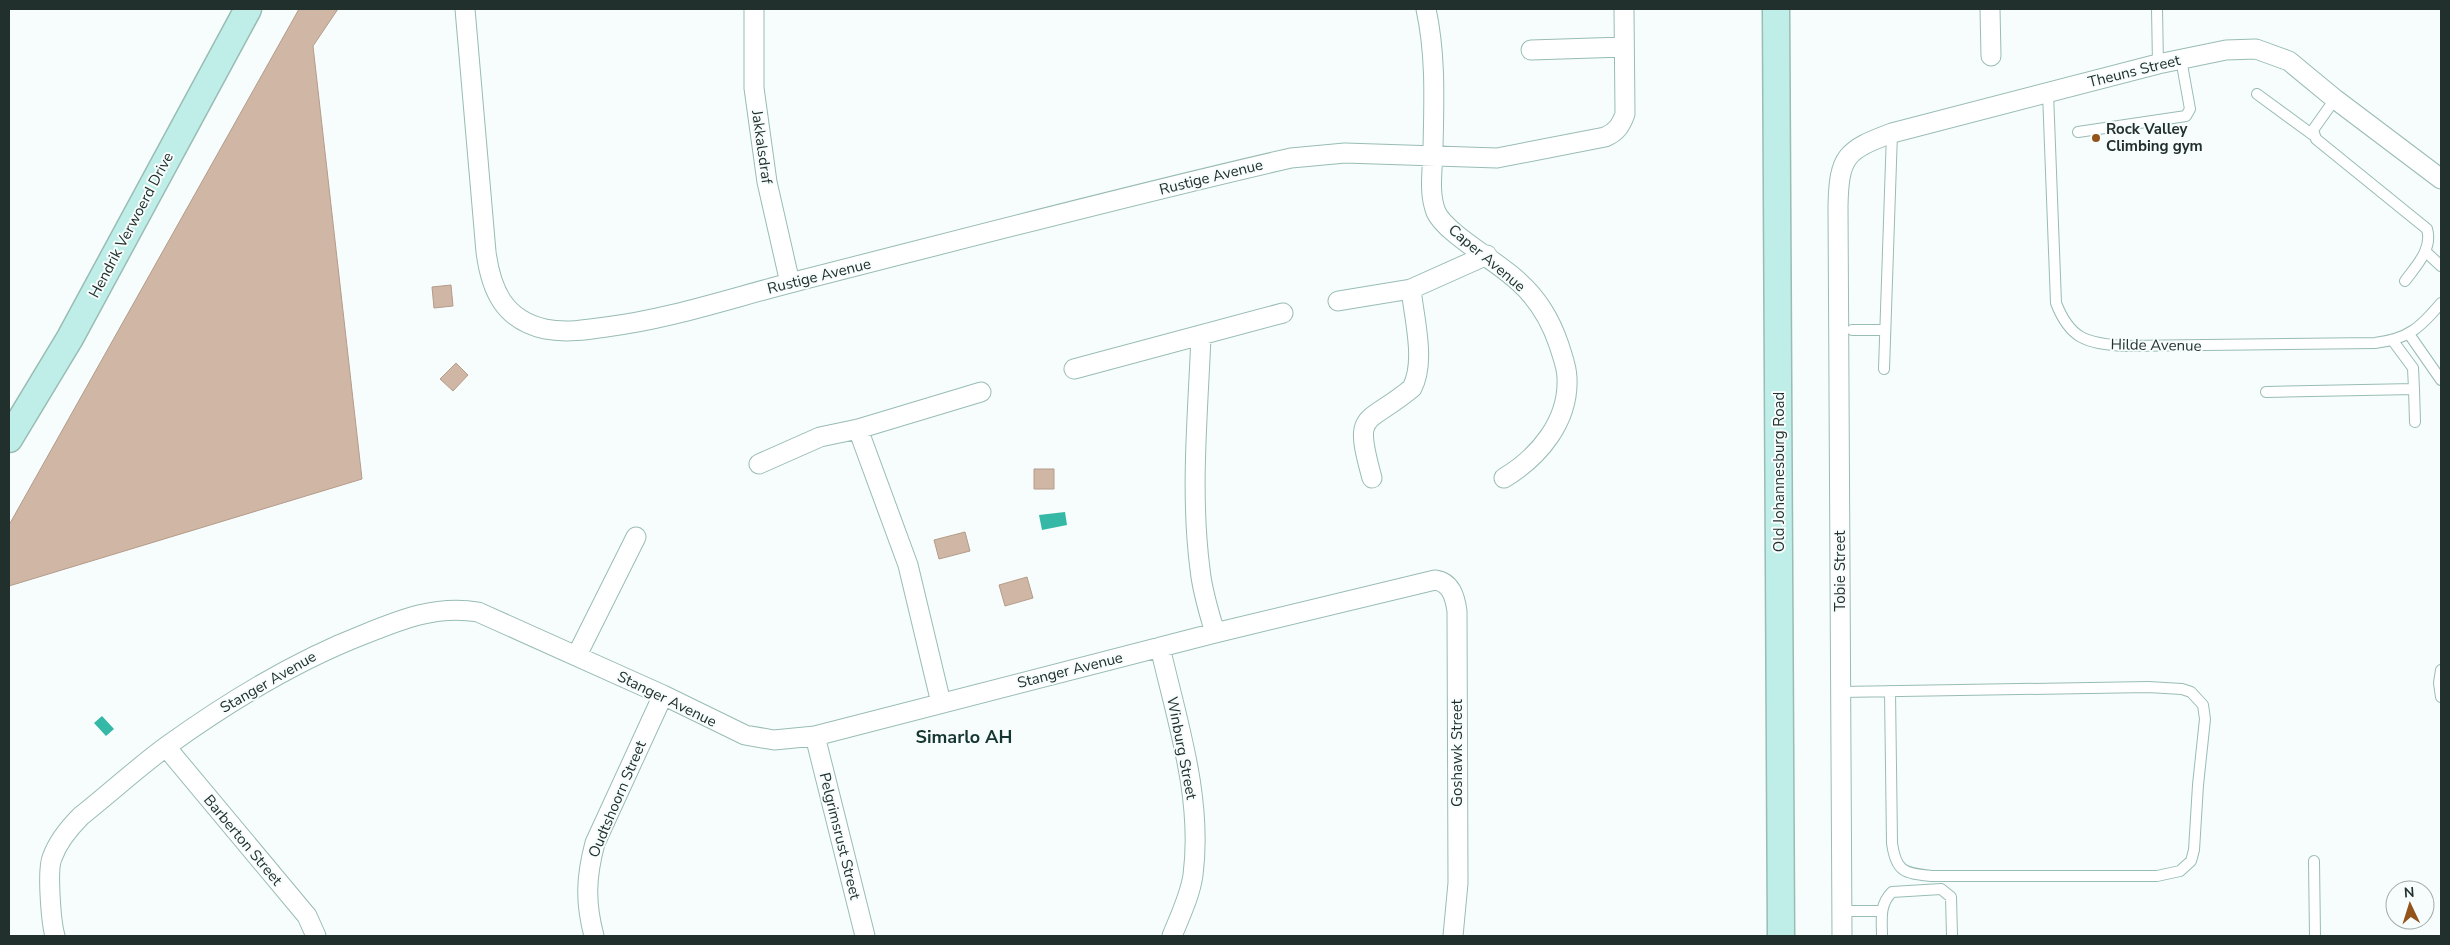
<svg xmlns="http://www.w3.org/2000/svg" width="2450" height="945" font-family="'Nunito Sans',sans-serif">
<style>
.water{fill:#35b8a6}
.building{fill:#d0b7a5;stroke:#b49b8a}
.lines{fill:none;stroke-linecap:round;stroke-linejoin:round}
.lane-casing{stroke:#99bcb5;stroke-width:12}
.street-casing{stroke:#99bcb5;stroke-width:21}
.secondary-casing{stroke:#99bcb5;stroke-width:29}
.lane{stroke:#fff;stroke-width:10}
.street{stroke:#fff;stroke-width:19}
.secondary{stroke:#bfeee8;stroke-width:26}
.poi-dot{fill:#93531b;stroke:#f6fdfc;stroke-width:2}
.labels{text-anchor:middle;stroke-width:4;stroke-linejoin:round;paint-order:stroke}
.street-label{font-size:15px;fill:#22302d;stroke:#f6fdfc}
.poi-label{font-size:15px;font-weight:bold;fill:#22302d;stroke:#f6fdfc;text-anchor:start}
.quarter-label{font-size:18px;font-weight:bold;fill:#163631;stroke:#f6fdfc}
</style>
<rect width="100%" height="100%" fill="#f6fdfc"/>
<path class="water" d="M 1065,512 L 1067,525 L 1042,530 L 1039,515 Z
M 102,716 L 114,729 L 106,736 L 94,723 Z"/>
<path class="building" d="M 299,9 L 338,9 L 313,46 L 362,479 L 9,586 L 9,525 Z
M 451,285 L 453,306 L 434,308 L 432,287 Z
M 456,363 L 468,375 L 453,391 L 440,379 Z
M 1034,469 L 1054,469 L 1054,489 L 1034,489 Z
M 965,532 L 970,551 L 939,559 L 934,540 Z
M 1027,577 L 1033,598 L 1005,606 L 999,585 Z"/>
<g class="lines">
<defs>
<path id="lane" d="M 2157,9 L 2158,64
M 2048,93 L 2056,303 C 2070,339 2086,343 2123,346 L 2375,343 C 2408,339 2420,328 2441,303
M 2257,94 L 2313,135
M 2335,99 L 2313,130 L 2316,139 L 2427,229 C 2433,249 2416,266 2405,281
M 2078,132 L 2186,116 L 2190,109 L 2181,59
M 2426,252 L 2441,266
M 1852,330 L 1885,330
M 2409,334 L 2441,380
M 1884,369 L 1892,133
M 2414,389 L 2415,422
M 2266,392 L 2414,389 L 2413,368 L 2393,341
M 2441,670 L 2439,683 L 2441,697
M 1841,692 C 1943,690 2045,688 2148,687 L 2182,689 L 2191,692 L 2203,705 L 2205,719 L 2198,785 L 2194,850 L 2191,861 L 2180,871 L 2157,876 L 1932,876 C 1905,873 1896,873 1892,843 L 1890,691
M 2314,861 L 2315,936
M 1842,911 L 1881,911
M 1882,936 C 1882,919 1879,905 1892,892 L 1941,889 L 1951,897 L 1952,936"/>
<path id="street" d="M 465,9 L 486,252 C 491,290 504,320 545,329 C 565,333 586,330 606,327 C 670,319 731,298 794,282 C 959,240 1125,196 1291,158 L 1345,153 L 1497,158 L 1605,137 C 1617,132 1621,125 1625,114 L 1624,9
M 754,9 L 754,88 L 767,182 L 790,283
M 1426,9 C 1436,55 1434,101 1433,148 C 1433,168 1428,192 1436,212 C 1445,233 1500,263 1519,282 C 1538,299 1551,321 1559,345 C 1562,355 1567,367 1567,378 C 1569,421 1539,457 1504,478
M 1990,9 L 1991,56
M 1531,50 L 1624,47
M 1338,301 L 1411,289 L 1487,255
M 1201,336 C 1198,413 1190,492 1200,569 C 1202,591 1209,612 1215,633
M 1074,369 L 1283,313
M 858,429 L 908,565 L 941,703
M 759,464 L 820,437 L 858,429 L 981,392
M 1372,478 C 1353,409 1365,427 1412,388 C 1426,362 1414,318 1411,289
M 1160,647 C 1177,721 1203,798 1193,875 C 1190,896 1180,916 1172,936
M 577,655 L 636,537
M 815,736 L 865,936
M 166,747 L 307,916 L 316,936
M 55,936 C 51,922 47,870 52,858 C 58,841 69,828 81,816 C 110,793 137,768 167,746 C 228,702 295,661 365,634 C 402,619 437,605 478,612 L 663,695 L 745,735 L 774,740 L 815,736 L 1215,633 L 1435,580 C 1451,582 1455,597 1457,611 L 1458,883 L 1453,936
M 594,936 C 585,902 586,877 595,843 L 663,695
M 1842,936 L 1838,206 C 1839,156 1846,150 1892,133 L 2158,64 L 2226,50 L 2256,49 L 2289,61 L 2335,99 L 2441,179"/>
<path id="secondary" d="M 1776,9 L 1781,936
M 9,439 L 70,338 L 248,9"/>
</defs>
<use href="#lane" class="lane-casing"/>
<use href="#street" class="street-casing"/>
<use href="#secondary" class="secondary-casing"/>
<use href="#lane" class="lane"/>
<use href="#street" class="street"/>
<use href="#secondary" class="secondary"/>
</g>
<circle class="poi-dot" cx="2096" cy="138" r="5"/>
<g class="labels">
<g class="street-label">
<text transform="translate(2134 71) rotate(-14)" y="5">Theuns Street</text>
<text transform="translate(762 147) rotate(82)" y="5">Jakkalsdraf</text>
<text transform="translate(1211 177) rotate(-14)" y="5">Rustige Avenue</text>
<text transform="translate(131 225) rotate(-62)" y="5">Hendrik Verwoerd Drive</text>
<text transform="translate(1487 258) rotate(40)" y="5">Caper Avenue</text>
<text transform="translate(819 276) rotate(-14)" y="5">Rustige Avenue</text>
<text transform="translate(2156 345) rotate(1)" y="5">Hilde Avenue</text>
<text transform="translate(1779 472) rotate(-90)" y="5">Old Johannesburg Road</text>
<text transform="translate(1840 571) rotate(-90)" y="5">Tobie Street</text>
<text transform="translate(1070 670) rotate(-14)" y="5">Stanger Avenue</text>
<text transform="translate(268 682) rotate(-30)" y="5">Stanger Avenue</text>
<text transform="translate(667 699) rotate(26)" y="5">Stanger Avenue</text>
<text transform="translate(1182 748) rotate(79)" y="5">Winburg Street</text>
<text transform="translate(1457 753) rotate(-90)" y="5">Goshawk Street</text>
<text transform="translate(617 799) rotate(-67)" y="5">Oudtshoorn Street</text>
<text transform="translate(840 836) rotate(76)" y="5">Pelgrimsrust Street</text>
<text transform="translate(243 840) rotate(50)" y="5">Barberton Street</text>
</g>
<g class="poi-label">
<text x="2106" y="134">Rock Valley<tspan x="2106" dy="17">Climbing gym</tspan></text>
</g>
<g class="quarter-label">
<text x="964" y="743">Simarlo AH</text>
</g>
</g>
<rect width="2450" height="945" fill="none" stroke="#22302d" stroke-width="20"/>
<g transform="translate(2410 905) rotate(356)"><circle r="24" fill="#f6fdfc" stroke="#a1aba9"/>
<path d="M0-4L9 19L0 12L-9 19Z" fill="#93531b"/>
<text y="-8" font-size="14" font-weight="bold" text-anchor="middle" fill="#22302d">N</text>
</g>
</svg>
